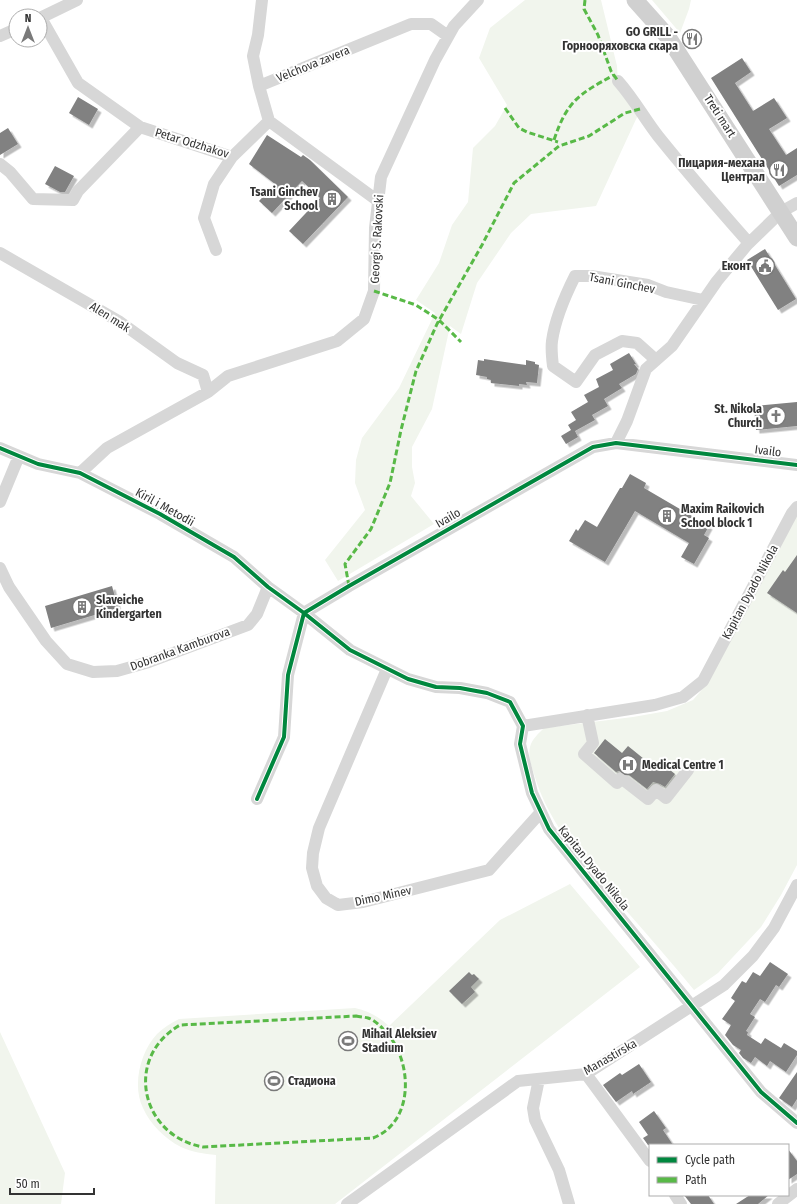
<svg xmlns="http://www.w3.org/2000/svg" width="797" height="1204" font-family="'Fira Sans Condensed',sans-serif">
<style>
.green{fill:#f1f5ed}
.building{fill:#818181;filter:url(#shadow)}
.lines{fill:none;stroke-linecap:round;stroke-linejoin:round}
.street{stroke:#d7d7d7;stroke-width:12}
.secondary{stroke:#d0d0d0;stroke-width:17}
.quiet{stroke:#58b947;stroke-width:3;stroke-dasharray:6 3;stroke-linecap:butt}
.cycleway-casing{stroke:#fff;stroke-width:6}
.cycleway{stroke:#00873e;stroke-width:4}
.labels{text-anchor:middle;stroke-width:4;stroke-linejoin:round;paint-order:stroke}
.poi-label{font-size:12px;font-weight:bold;fill:#333;stroke:#fff;text-anchor:end}
.street-label{font-size:12px;fill:#333;stroke:#fff}
</style>
<defs>
<filter id="shadow"><feDropShadow dx="3.5" dy="3.5" stdDeviation="0" flood-color="#0004"/></filter>
</defs>
<rect width="100%" height="100%" fill="#fff"/>
<path class="green" d="M 525,0 L 601,0 L 617,66 L 618,84 L 638,115 L 596,206 L 531,214 L 511,233 L 477,283 L 461,334 L 450,326 L 432,409 L 412,447 L 412,467 L 415,483 L 411,496 L 434,524 L 338,581 L 325,560 L 365,510 L 355,483 L 356,460 L 362,438 L 399,388 L 435,313 L 416,300 L 439,263 L 452,225 L 468,202 L 473,148 L 495,126 L 507,105 L 479,58 L 490,28 Z
M 652,0 L 691,0 L 689,9 L 680,33 Z
M 797,507 L 797,865 L 781,895 L 761,927 L 718,973 L 694,990 C 671,962 647,934 623,907 C 587,867 549,826 534,774 C 531,765 528,756 530,747 C 532,739 539,733 544,728 L 633,717 L 667,711 L 693,700 L 706,685 Z
M 570,884 L 640,967 L 335,1204 L 215,1204 L 216,1155 C 204,1154 192,1152 181,1147 C 165,1139 150,1124 143,1108 C 132,1086 140,1052 157,1034 C 163,1028 171,1023 179,1019 L 355,1008 C 369,1011 379,1017 389,1026 L 500,920 Z
M 0,1032 L 65,1173 L 61,1204 L 0,1204 Z"/>
<path class="building" d="M 742,58 L 751,72 L 735,83 L 753,111 L 774,98 L 787,118 L 769,129 L 786,155 L 797,148 L 797,175 L 779,186 L 711,78 Z
M 78,97 L 98,109 L 89,125 L 69,113 Z
M 8,128 L 18,144 L 0,155 L 0,133 Z
M 267,135 L 301,157 L 303,155 L 310,160 L 348,197 L 303,244 L 289,231 L 320,198 L 302,181 L 272,213 L 259,201 L 275,184 L 249,164 Z
M 55,166 L 74,176 L 65,192 L 60,192 L 45,184 Z
M 765,249 L 796,299 L 778,310 L 747,260 Z
M 629,353 L 636,364 L 634,364 L 638,369 L 636,374 L 619,384 L 622,388 L 604,399 L 608,406 L 592,415 L 595,420 L 575,431 L 578,437 L 566,444 L 561,436 L 571,430 L 568,425 L 576,420 L 571,412 L 588,402 L 584,395 L 599,387 L 596,379 L 613,370 L 610,364 Z
M 484,359 L 526,365 L 526,360 L 535,362 L 535,364 L 539,365 L 537,383 L 526,382 L 527,385 L 519,384 L 519,386 L 491,383 L 491,380 L 487,379 L 487,377 L 476,375 L 478,360 L 484,361 Z
M 797,402 L 797,426 L 756,430 L 754,406 Z
M 630,474 L 646,483 L 644,488 L 709,526 L 704,535 L 709,538 L 694,564 L 681,557 L 689,543 L 635,511 L 605,562 L 569,541 L 576,529 L 578,531 L 585,520 L 597,527 L 620,488 L 622,488 Z
M 797,555 L 797,613 L 767,593 L 783,570 L 785,572 Z
M 112,586 L 118,608 L 51,628 L 45,606 Z
M 605,739 L 622,753 L 628,746 L 655,768 L 660,762 L 675,774 L 665,787 L 660,784 L 653,782 L 647,789 L 625,772 L 619,771 L 616,772 L 594,753 Z
M 770,962 L 788,974 L 779,987 L 776,985 L 765,1002 L 760,999 L 750,1014 L 755,1017 L 746,1031 L 748,1032 L 747,1035 L 761,1044 L 765,1038 L 781,1048 L 784,1043 L 797,1051 L 797,1055 L 786,1072 L 770,1061 L 767,1066 L 755,1057 L 751,1063 L 743,1058 L 739,1053 L 741,1050 L 733,1045 L 725,1035 L 731,1025 L 722,1019 L 735,1001 L 731,998 L 742,981 L 746,983 L 753,972 L 760,976 Z
M 469,972 L 472,975 L 474,974 L 479,979 L 471,987 L 475,992 L 462,1004 L 449,991 Z
M 639,1064 L 651,1082 L 633,1094 L 632,1091 L 616,1102 L 603,1085 L 620,1073 L 622,1075 Z
M 797,1072 L 797,1099 L 792,1107 L 779,1098 Z
M 654,1111 L 666,1128 L 663,1130 L 673,1145 L 648,1145 L 643,1138 L 648,1135 L 639,1122 Z
M 788,1149 L 797,1161 L 797,1174 L 788,1180 Z
M 684,1195 L 708,1195 L 714,1204 L 691,1204 Z
M 750,1195 L 769,1195 L 758,1204 L 736,1204 Z"/>
<g class="lines">
<path class="street" d="M 262,0 L 258,35 L 253,56 L 259,86 L 411,24 L 431,24 L 448,36
M 40,18 L 77,0
M 41,18 L 78,83 L 140,127 L 232,157 L 269,121 L 378,201
M 0,36 L 16,29
M 618,81 C 634,99 644,118 658,136 C 687,172 718,208 749,243
M 259,86 L 269,121
M 0,164 L 10,172 L 33,199 L 73,200 L 78,191 L 140,127
M 216,250 L 204,218 L 214,184 L 232,157
M 0,253 L 120,322 L 177,363 L 203,375 L 208,392
M 656,360 L 637,343 L 622,341 L 595,355 L 576,382 L 553,366 C 552,358 551,349 552,341 C 555,319 565,296 575,276 L 591,276 L 648,285 L 666,292 L 703,300
M 616,443 L 627,421 L 646,369 L 672,346 L 717,281 L 747,245 L 781,212 L 797,203
M 0,448 L 38,464 L 80,473 L 160,514 L 234,557 L 268,587 L 304,613 L 350,650 L 408,679 L 436,687 L 460,688 L 487,693 L 510,702 L 523,726 L 520,744 L 532,793 L 549,829 L 761,1092 L 797,1123
M 80,473 L 107,448 L 208,392 L 228,376 L 337,341 L 364,319 L 374,291 L 375,228 L 381,177 L 435,60 L 454,26 L 478,0
M 0,502 L 19,456
M 0,568 L 9,587 L 46,641 L 67,664 L 93,672 L 117,671 L 149,662 L 248,625 L 257,614 L 268,587
M 387,669 L 319,828 L 313,853 L 312,868 L 317,886 L 326,898 L 338,905 L 363,902 L 489,870 L 541,812
M 587,715 L 593,743 L 584,754 L 617,783 L 621,778 L 648,799 L 656,790 L 666,798 L 688,770 L 683,766
M 523,726 L 655,705 L 683,697 L 703,681 L 792,513 L 797,507
M 257,799 L 284,737 L 288,675 L 304,613 L 349,586 L 593,447 L 616,443 L 797,465
M 586,1074 L 650,1161
M 539,1079 L 533,1108 L 535,1120 L 559,1170 L 569,1204
M 675,1195 L 681,1204
M 347,1204 L 518,1081 L 586,1074 L 724,985 L 753,956 L 774,928 L 797,885
M 778,1204 L 797,1189"/>
<path class="secondary" d="M 635,0 L 668,37 L 797,238"/>
<path class="quiet" d="M 585,0 L 584,9 L 598,35 L 611,71 L 618,81
M 505,108 L 519,128 L 527,132 L 558,142
M 554,140 C 567,101 579,94 614,75
M 374,291 L 416,305 L 439,320 L 461,342
M 349,586 L 345,564 L 371,529 L 390,483 L 401,430 L 416,371 L 437,324 L 482,245 L 514,183 L 559,146 L 589,136 L 625,113 L 640,109
M 356,1016 C 360,1017 364,1017 368,1018 C 375,1020 380,1026 385,1031 C 413,1060 415,1122 373,1138 L 203,1147 C 141,1136 123,1058 180,1025 Z"/>
<defs>
<path id="cycleway" d="M 0,448 L 38,464 L 80,473 L 160,514 L 234,557 L 268,587 L 304,613 L 350,650 L 408,679 L 436,687 L 460,688 L 487,693 L 510,702 L 523,726 L 520,744 L 532,793 L 549,829 L 761,1092 L 797,1123
M 257,799 L 284,737 L 288,675 L 304,613 L 349,586 L 593,447 L 616,443 L 797,465"/>
</defs>
<use href="#cycleway" class="cycleway-casing"/>
<use href="#cycleway" class="cycleway"/>
</g>
<defs>
<symbol id="restaurant-ring" viewBox="-11 -11 22 22"><circle r="9.5" fill="#fff" stroke="#7a7a7a" stroke-width="1.5"/><path d="M-5-6h1v4h1v-4h1v4h1v-4h1v5L-1.5 .5V6h-2V.5L-5-1ZM5-6V6H3V1.5H1.5Q1.5-4 5-6Z" fill="#7a7a7a"/></symbol>
<symbol id="building-ring" viewBox="-11 -11 22 22"><circle r="9.5" fill="#fff" stroke="#7a7a7a" stroke-width="1.5"/><path d="M-4-6H4V6H1V3H-1V6H-4ZM-2.5-4.3h1.7v1.8h-1.7ZM.8-4.3h1.7v1.8H.8ZM-2.5-1h1.7V.8h-1.7ZM.8-1h1.7V.8H.8Z" fill="#7a7a7a"/></symbol>
<symbol id="civic-ring" viewBox="-11 -11 22 22"><circle r="9.5" fill="#fff" stroke="#7a7a7a" stroke-width="1.5"/><path d="M-.6-6.5H3V-4.5H.6V-3L4-1V1h2V6H-6V1h2V-1L-.6-3ZM-1.2 2.5V6h2.4V2.5Z" fill="#7a7a7a"/></symbol>
<symbol id="church-ring" viewBox="-11 -11 22 22"><circle r="9.5" fill="#fff" stroke="#7a7a7a" stroke-width="1.5"/><path d="M-1.2-6h2.4v3.5h3.3v2.4h-3.3V6h-2.4V-.1h-3.3v-2.4h3.3Z" fill="#7a7a7a"/></symbol>
<symbol id="hospital-ring" viewBox="-11 -11 22 22"><circle r="9.5" fill="#fff" stroke="#7a7a7a" stroke-width="1.5"/><path d="M-5-5h3v3.5h4V-5h3V5h-3V1.5h-4V5h-3Z" fill="#7a7a7a"/></symbol>
<symbol id="stadium-ring" viewBox="-11 -11 22 22"><circle r="9.5" fill="#fff" stroke="#7a7a7a" stroke-width="1.5"/><path d="M0-5a6.5 5 0 1 0 0 10a6.5 5 0 1 0 0-10ZM-3.5-1.8h7v3.6h-7Z" fill="#7a7a7a"/></symbol>
</defs>
<g fill-rule="evenodd">
<use href="#restaurant-ring" x="681" y="28" width="22" height="22"/>
<use href="#restaurant-ring" x="768" y="159" width="22" height="22"/>
<use href="#building-ring" x="321" y="188" width="22" height="22"/>
<use href="#civic-ring" x="754" y="255" width="22" height="22"/>
<use href="#church-ring" x="765" y="405" width="22" height="22"/>
<use href="#building-ring" x="656" y="505" width="22" height="22"/>
<use href="#building-ring" x="71" y="596" width="22" height="22"/>
<use href="#hospital-ring" x="617" y="754" width="22" height="22"/>
<use href="#stadium-ring" x="337" y="1030" width="22" height="22"/>
<use href="#stadium-ring" x="263" y="1070" width="22" height="22"/>
</g>
<g class="labels">
<g class="poi-label">
<text x="678" y="36">GO GRILL -<tspan x="678" dy="14">Горнооряховска скара</tspan></text>
<text x="765" y="167">Пицария-механа<tspan x="765" dy="14">Централ</tspan></text>
<text x="318" y="196">Tsani Ginchev<tspan x="318" dy="14">School</tspan></text>
<text x="751" y="270">Еконт</text>
<text x="762" y="413">St. Nikola<tspan x="762" dy="14">Church</tspan></text>
<text x="681" y="513" text-anchor="start">Maxim Raikovich<tspan x="681" dy="14">School block 1</tspan></text>
<text x="96" y="604" text-anchor="start">Slaveiche<tspan x="96" dy="14">Kindergarten</tspan></text>
<text x="642" y="769" text-anchor="start">Medical Centre 1</text>
<text x="362" y="1038" text-anchor="start">Mihail Aleksiev<tspan x="362" dy="14">Stadium</tspan></text>
<text x="288" y="1085" text-anchor="start">Стадиона</text>
</g>
<g class="street-label">
<text transform="translate(313 64) rotate(-22)" y="4">Velchova zavera</text>
<text transform="translate(720 116) rotate(57)" y="4">Treti mart</text>
<text transform="translate(192 143) rotate(17)" y="4">Petar Odzhakov</text>
<text transform="translate(377 239) rotate(-87)" y="4">Georgi S. Rakovski</text>
<text transform="translate(622 283) rotate(11)" y="4">Tsani Ginchev</text>
<text transform="translate(110 317) rotate(32)" y="4">Alen mak</text>
<text transform="translate(768 451) rotate(7)" y="4">Ivailo</text>
<text transform="translate(165 507) rotate(29)" y="4">Kiril i Metodii</text>
<text transform="translate(448 518) rotate(-30)" y="4">Ivailo</text>
<text transform="translate(750 592) rotate(-62)" y="4">Kapitan Dyado Nikola</text>
<text transform="translate(180 649) rotate(-20)" y="4">Dobranka Kamburova</text>
<text transform="translate(594 868) rotate(51)" y="4">Kapitan Dyado Nikola</text>
<text transform="translate(383 896) rotate(-12)" y="4">Dimo Minev</text>
<text transform="translate(610 1057) rotate(-30)" y="4">Manastirska</text>
</g>
</g>
<rect x="649" y="1144" width="140" height="52" fill="#ffffff" stroke="#adadad"/>
<rect x="657" y="1157" width="20" height="6" fill="#00873e" stroke="#adadad"/>
<text x="685" y="1164" font-size="12" fill="#333333">Cycle path</text>
<rect x="657" y="1177" width="20" height="6" fill="#58b947" stroke="#adadad"/>
<text x="685" y="1184" font-size="12" fill="#333333">Path</text>
<g transform="translate(28 28)"><circle r="19" fill="#ffffff" stroke="#adadad"/>
<path d="M0-3L7 15L0 10L-7 15Z" fill="#7a7a7a"/>
<text y="-6" font-size="11" font-weight="bold" text-anchor="middle" fill="#333333">N</text>
</g>
<path d="M10 1188v6h84v-6" fill="none" stroke="#333333" stroke-width="2"/>
<text x="16" y="1188" font-size="12" fill="#333333" stroke="#ffffff" stroke-width="3" paint-order="stroke">50 m</text>
</svg>
